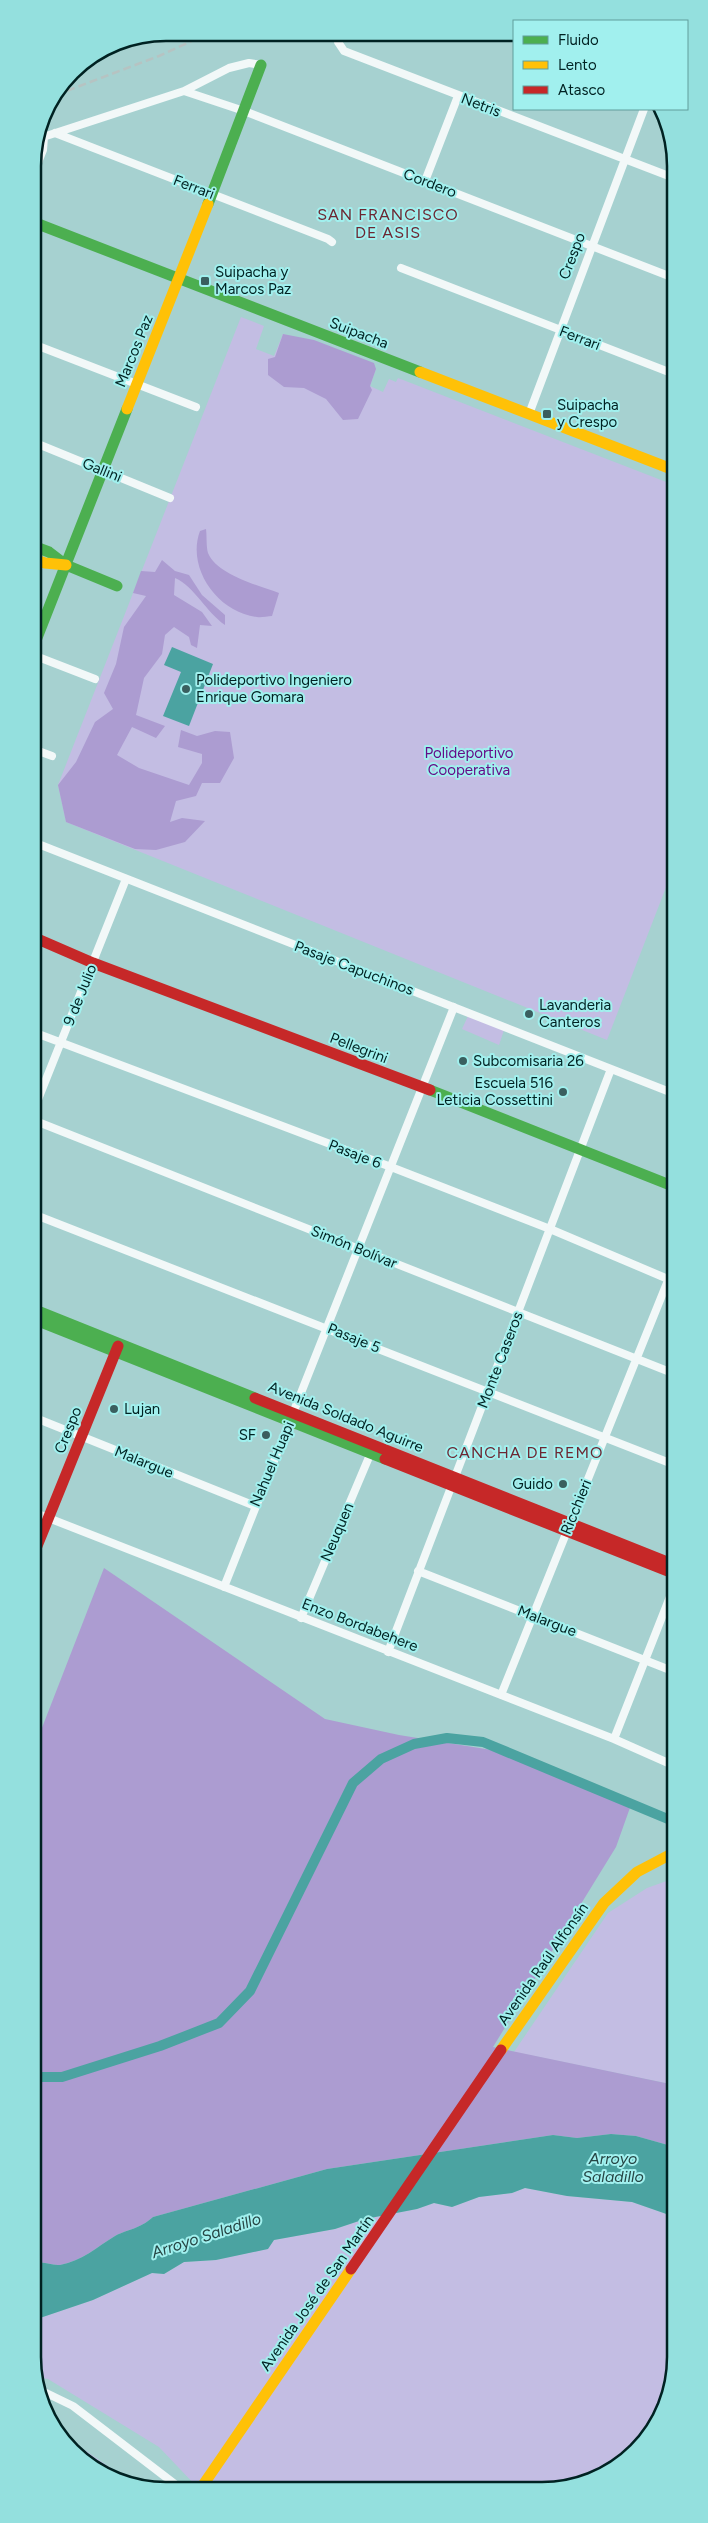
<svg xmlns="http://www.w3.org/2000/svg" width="708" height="2523" font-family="Figtree,sans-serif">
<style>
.green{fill:#c3bde3}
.forest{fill:#ac9cd1}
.water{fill:#4ba3a1}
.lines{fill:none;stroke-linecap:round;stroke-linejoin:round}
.canal{stroke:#4ba3a1;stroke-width:10}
.street{stroke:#f2f8f8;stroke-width:8}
.fast{stroke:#4caf50;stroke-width:11}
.slow{stroke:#ffc107;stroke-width:11}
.jam{stroke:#c62828;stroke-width:11}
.rail{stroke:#b6c3c2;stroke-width:2.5;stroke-dasharray:8 4;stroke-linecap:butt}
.poi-dot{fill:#3a5f5f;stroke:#a1f0ee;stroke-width:2}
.labels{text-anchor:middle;stroke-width:4;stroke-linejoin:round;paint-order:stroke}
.street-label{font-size:15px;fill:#022;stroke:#a1f0ee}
.poi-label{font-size:15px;fill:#022;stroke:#a1f0ee;text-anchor:start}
.park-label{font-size:15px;fill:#660c87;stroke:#a1f0ee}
.neighbourhood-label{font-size:16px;letter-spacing:1px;fill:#6d2732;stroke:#a1f0ee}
.water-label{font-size:16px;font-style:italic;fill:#264544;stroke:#a1f0ee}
.rim{fill:none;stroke:#022;stroke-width:2.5}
</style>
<rect width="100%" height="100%" fill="#a6d1d0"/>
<path class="green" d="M 241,317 L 264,326 L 256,349 L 274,356 L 283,334 L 376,369 L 370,386 L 383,392 L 389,379 L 396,382 L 398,378 L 674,485 L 675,864 L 607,1040 L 66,822 L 58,785 Z
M 468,1016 L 504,1030 L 499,1045 L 462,1029 Z
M 675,1878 L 675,2085 L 514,2052 L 608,1913 L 647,1888 Z
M 525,2188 L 567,2196 L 632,2202 L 675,2217 L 675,2365 L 665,2408 L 642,2445 L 608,2473 L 559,2489 L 198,2488 L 159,2447 L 48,2379 L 35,2377 L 34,2320 L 93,2300 L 152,2273 L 164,2274 L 184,2262 L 216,2260 L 267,2249 L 274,2240 L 335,2229 L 365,2219 L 417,2209 L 434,2203 L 452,2207 L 479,2197 L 512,2193 Z
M 57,2431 L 138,2487 L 72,2451 Z"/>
<path class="forest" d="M 283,334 L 314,340 L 374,363 L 376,369 L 370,386 L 372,390 L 358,419 L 343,420 L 326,399 L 304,388 L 284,387 L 268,375 L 268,359 L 275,357 Z
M 206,529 C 207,536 206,546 208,553 C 217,575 260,586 279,593 L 272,616 C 267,616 261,618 257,617 C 218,613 186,568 200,531 Z
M 162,560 L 175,571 L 189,575 L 202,595 L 225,615 L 225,625 C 206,612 195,587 175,578 L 174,595 L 202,612 L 212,626 L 200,625 L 197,648 L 191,645 L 189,637 L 174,627 L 165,635 L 162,654 L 144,678 L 136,715 L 165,726 L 156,738 L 132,727 L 117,755 L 139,768 L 189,785 L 202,763 L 202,754 L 178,747 L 181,730 L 197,736 L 215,731 L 230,732 L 234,758 L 220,783 L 202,783 L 196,796 L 176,801 L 170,822 L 182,818 L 205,821 L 185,842 L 156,850 L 135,849 L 66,822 L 58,785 L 76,762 L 95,722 L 113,709 L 104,693 L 116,664 L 124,627 L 146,596 L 133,593 L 141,571 L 155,572 Z
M 104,1568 L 325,1719 L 399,1735 L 504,1752 L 632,1802 L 616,1847 L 493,2047 L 675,2085 L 675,2147 L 636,2136 L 611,2134 L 577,2138 L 553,2135 L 327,2169 L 153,2217 C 138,2230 130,2228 115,2236 C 97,2247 82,2261 60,2265 C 50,2266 44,2260 34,2264 L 33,1751 Z"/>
<path class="water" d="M 172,647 L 213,664 L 189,726 L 163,716 L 181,672 L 164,665 Z
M 611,2134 L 636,2136 L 675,2147 L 675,2217 L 632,2202 L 567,2196 L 525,2188 L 512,2193 L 479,2197 L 452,2207 L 434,2203 L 417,2209 L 365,2219 L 335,2229 L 274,2240 L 268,2249 L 216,2260 L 184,2262 L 164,2274 L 152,2273 L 93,2300 L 34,2320 L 34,2264 C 44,2260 50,2266 60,2265 C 82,2261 97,2247 115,2236 C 130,2228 138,2230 153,2217 L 327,2169 L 553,2135 L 577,2138 Z"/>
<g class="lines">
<path class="canal" d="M 34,2077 L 62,2077 L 160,2046 L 219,2023 L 250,1991 L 353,1783 L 381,1759 L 414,1744 L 447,1738 L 483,1742 L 675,1822"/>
<path class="street" d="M 339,34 L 338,42 L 344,51 L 674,178
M 184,91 L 244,111 L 674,278
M 55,133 L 328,239 L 332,242
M 37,139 L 184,91 L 229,68 L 249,63 L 261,65
M 33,175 L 43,150 L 44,137
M 425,181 L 458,96
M 401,268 L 674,374
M 33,344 L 196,407
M 529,414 L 644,109
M 33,442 L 170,498
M 33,655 L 95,679
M 33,749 L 52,756
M 33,842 L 675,1094
M 33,1032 L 391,1167 L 550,1229 L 675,1282
M 33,1112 L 126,879
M 33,1120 L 675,1374
M 33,1214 L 675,1465
M 33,1417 L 255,1506
M 33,1512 L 614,1739 L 675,1766
M 418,1571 L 675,1672
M 224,1587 L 454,1007
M 301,1618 L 372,1450
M 388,1652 L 611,1069
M 501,1695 L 675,1263
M 614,1739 L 675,1584
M 38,2389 L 73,2406 L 180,2488"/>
<path class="fast" d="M 208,204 L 261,65
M 33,222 L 420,372
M 33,546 L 49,552 L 66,565 L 117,586
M 33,648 L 127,409
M 430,1090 L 675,1187
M 33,1309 L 255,1398
M 33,1319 L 385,1459"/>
<path class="slow" d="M 420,372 L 674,470
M 127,409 L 208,204
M 33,559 L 45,563 L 66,565
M 501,2050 L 604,1903 L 637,1872 L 675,1852
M 201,2488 L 351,2269"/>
<path class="jam" d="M 33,937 L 93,963 L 430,1090
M 255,1398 L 675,1565
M 385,1459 L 675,1574
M 33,1556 L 118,1346
M 351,2269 L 501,2050"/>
<path class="rail" d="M 56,95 L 159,56 L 209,33"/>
</g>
<g class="poi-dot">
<rect x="200" y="276" width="10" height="10" rx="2.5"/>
<rect x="542" y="409" width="10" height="10" rx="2.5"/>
<circle cx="186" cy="689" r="5"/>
<circle cx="529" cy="1014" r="5"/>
<circle cx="463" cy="1061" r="5"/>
<circle cx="563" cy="1092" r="5"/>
<circle cx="114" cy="1409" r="5"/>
<circle cx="266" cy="1435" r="5"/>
<circle cx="563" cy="1484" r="5"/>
</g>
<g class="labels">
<g class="street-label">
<text transform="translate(481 105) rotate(21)" y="5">Netris</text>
<text transform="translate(430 183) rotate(21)" y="5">Cordero</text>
<text transform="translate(194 187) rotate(21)" y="5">Ferrari</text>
<text transform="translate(572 256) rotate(-69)" y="5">Crespo</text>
<text transform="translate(359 333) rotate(21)" y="5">Suipacha</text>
<text transform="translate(580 338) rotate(21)" y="5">Ferrari</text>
<text transform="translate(134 351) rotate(-68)" y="5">Marcos Paz</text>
<text transform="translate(102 470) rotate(22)" y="5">Gallini</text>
<text transform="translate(354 968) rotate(21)" y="5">Pasaje Capuchinos</text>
<text transform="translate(80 995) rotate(-68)" y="5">9 de Julio</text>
<text transform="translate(359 1048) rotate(21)" y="5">Pellegrini</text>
<text transform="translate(355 1154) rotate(21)" y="5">Pasaje 6</text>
<text transform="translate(354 1247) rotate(22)" y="5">Simón Bolívar</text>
<text transform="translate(354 1338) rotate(22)" y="5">Pasaje 5</text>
<text transform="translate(500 1360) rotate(-69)" y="5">Monte Caseros</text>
<text transform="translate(346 1417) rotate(22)" y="5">Avenida Soldado Aguirre</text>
<text transform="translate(68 1430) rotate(-68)" y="5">Crespo</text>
<text transform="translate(144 1462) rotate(22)" y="5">Malargue</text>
<text transform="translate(272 1464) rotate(-67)" y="5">Nahuel Huapi</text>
<text transform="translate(576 1507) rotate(-68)" y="5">Ricchieri</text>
<text transform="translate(337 1532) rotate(-67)" y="5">Neuquen</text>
<text transform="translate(547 1621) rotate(21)" y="5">Malargue</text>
<text transform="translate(360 1625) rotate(21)" y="5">Enzo Bordabehere</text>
<text transform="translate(543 1964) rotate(-55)" y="5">Avenida Raúl Alfonsín</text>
<text transform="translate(317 2293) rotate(-55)" y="5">Avenida José de San Martín</text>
</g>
<g class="poi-label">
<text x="215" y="277">Suipacha y<tspan x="215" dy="17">Marcos Paz</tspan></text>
<text x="557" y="410">Suipacha<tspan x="557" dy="17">y Crespo</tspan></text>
<text x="196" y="685">Polideportivo Ingeniero<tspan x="196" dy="17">Enrique Gomara</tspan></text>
<text x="539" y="1010">Lavanderìa<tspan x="539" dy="17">Canteros</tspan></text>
<text x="473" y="1066">Subcomisaria 26</text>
<text x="553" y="1088" text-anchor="end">Escuela 516<tspan x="553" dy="17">Leticia Cossettini</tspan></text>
<text x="124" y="1414">Lujan</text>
<text x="256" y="1440" text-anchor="end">SF</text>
<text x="553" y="1489" text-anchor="end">Guido</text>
</g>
<g class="park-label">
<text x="469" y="758">Polideportivo<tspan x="469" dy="17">Cooperativa</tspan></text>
</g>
<g class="neighbourhood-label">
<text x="388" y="220">SAN FRANCISCO<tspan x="388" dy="18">DE ASIS</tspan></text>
<text x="525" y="1458">CANCHA DE REMO</text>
</g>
<g class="water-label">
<text x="613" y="2164">Arroyo<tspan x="613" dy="18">Saladillo</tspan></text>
<text transform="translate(206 2235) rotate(-18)" y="6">Arroyo Saladillo</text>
</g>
</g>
<path d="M0 0H708V2523H0ZM166 41H542A125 125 0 0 1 667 166V2357A125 125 0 0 1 542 2482H166A125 125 0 0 1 41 2357V166A125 125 0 0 1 166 41Z" fill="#94e0de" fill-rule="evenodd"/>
<path class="rim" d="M166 41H542A125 125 0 0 1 667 166V2357A125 125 0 0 1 542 2482H166A125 125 0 0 1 41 2357V166A125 125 0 0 1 166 41Z"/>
<rect x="513" y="20" width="175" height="90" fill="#a1f0ee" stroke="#619e9c"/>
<rect x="523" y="36" width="25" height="8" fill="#4caf50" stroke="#619e9c"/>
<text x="558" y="45" font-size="15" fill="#002222">Fluido</text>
<rect x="523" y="61" width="25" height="8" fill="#ffc107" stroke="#619e9c"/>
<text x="558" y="70" font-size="15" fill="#002222">Lento</text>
<rect x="523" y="86" width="25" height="8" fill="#c62828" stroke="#619e9c"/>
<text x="558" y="95" font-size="15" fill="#002222">Atasco</text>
</svg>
